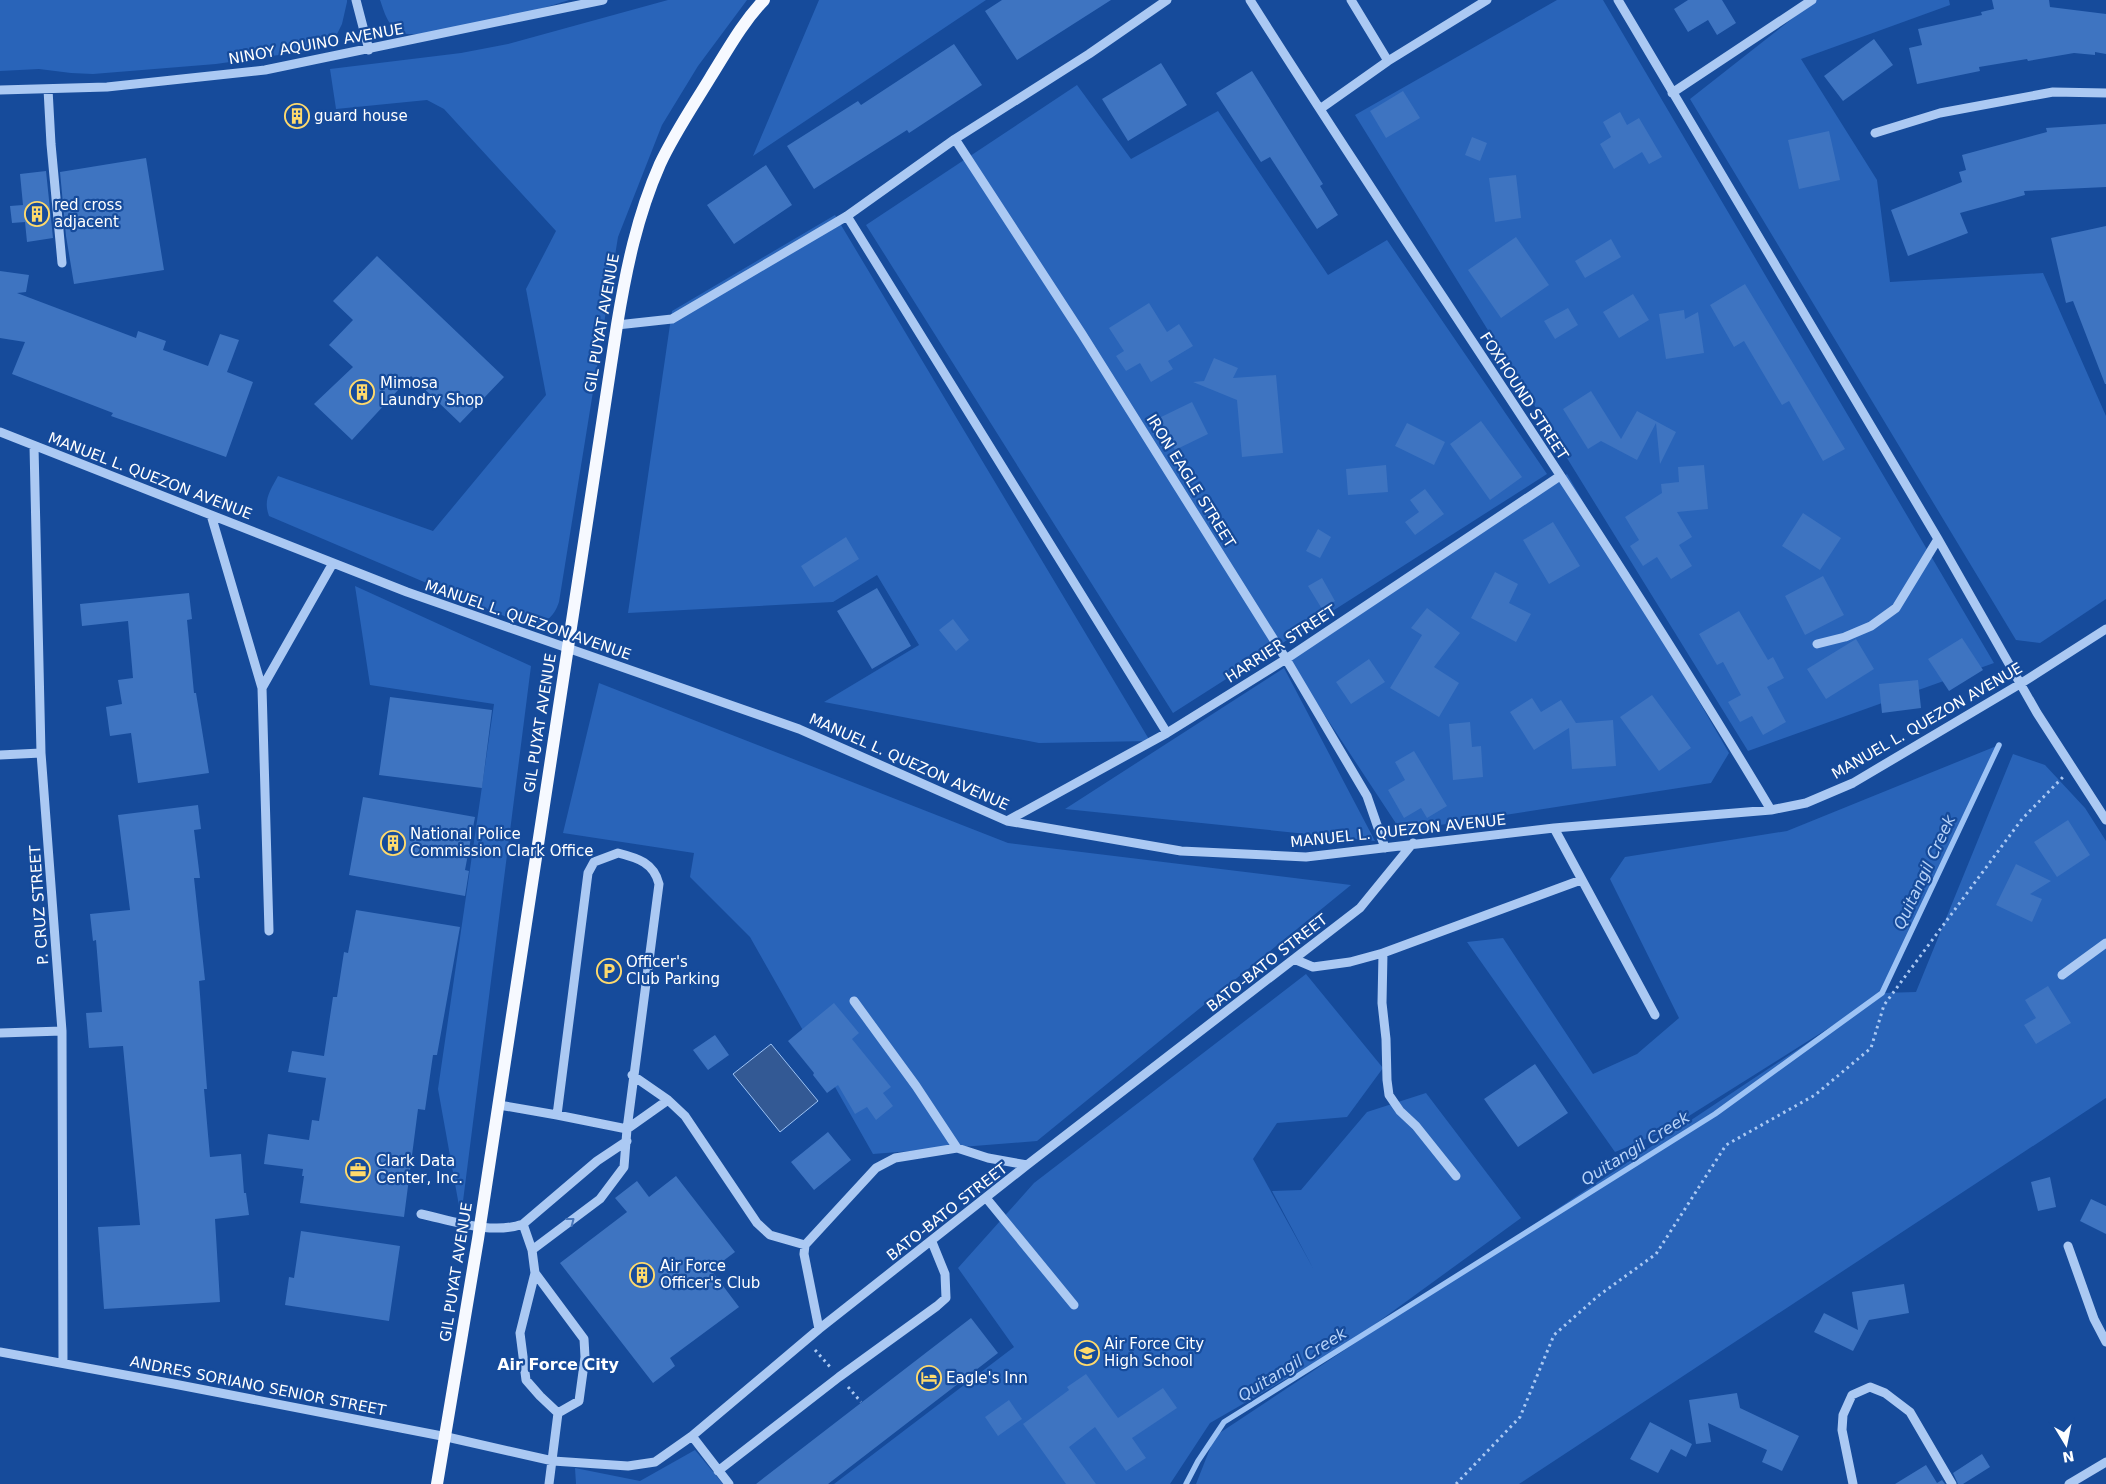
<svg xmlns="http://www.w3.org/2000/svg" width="2106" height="1484" font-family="'DejaVu Sans',sans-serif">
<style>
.green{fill:#2964b9}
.water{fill:#335994;stroke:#9dc3f5}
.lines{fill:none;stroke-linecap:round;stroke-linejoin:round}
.stream{stroke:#9dc3f5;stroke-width:5.5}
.building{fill:#3e74c1}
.path{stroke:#abc9f3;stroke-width:3;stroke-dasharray:2.5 4;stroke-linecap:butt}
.minor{stroke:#abc9f3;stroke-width:9}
.major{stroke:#f6f9ff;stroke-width:12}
.oneway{stroke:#4a77ba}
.labels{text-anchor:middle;stroke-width:4.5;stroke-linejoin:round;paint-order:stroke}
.street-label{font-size:15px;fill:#fff;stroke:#164b9b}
.poi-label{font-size:15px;fill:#fff;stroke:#164b9b;text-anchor:start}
.water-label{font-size:16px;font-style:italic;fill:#b7d3f9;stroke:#164b9b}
.neighbourhood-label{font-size:16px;font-weight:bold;fill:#fff;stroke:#164b9b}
</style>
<rect width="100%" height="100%" fill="#164b9b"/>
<path class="green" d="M 0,0 L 347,0 L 347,2 L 342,24 L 336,36 L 325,45 L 307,51 L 216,64 L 93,74 L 71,73 L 39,69 L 0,71 Z
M 380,0 L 569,0 C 542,9 422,43 400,32 C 388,27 384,11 380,0 Z
M 668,0 L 747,0 L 698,66 L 662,125 L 618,237 L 559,602 C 553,620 542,626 523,624 L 269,516 C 263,500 270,491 278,476 L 433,531 L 546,395 L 526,289 L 556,231 L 444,109 L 427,100 L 336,109 L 330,69 L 461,53 L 508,44 Z
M 819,0 L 986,0 L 753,156 Z
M 1557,0 L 1603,0 L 1994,663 L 1748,751 L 1355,115 Z
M 1816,0 L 1949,0 L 1950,5 L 1801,59 L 1877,180 L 1890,282 L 2043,273 L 2106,416 L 2106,599 L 2040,643 L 2016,640 L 1690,99 Z
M 1077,85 L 1131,159 L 1218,111 L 1328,275 L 1387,240 L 1547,474 L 1173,713 L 866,225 Z
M 835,215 L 1150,741 L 1039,743 L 824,702 L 919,645 L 877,575 L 833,602 L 628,613 L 672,311 Z
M 1567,474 L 1729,753 L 1711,783 L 1401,831 L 1287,658 Z
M 355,586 L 531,666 L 461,1217 L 438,1089 L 494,704 L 370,685 Z
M 1284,668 L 1375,841 L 1065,809 Z
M 599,683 L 1008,843 L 1351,885 L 1037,1141 L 873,1154 L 750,937 L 690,877 L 694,853 L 563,833 Z
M 1999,745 L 1883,993 L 1916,992 L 2013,754 L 2045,765 L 2085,808 L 2106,841 L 2106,1098 L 1519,1484 L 1196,1484 L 1215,1436 L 1851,1014 L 1665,1131 L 1615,1152 L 1467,942 L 1503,938 L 1593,1074 L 1637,1054 L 1679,1018 L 1610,879 L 1625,857 L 1787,831 Z
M 1306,974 L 1383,1068 L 1347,1117 L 1277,1123 L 1253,1159 L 1314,1270 L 1272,1191 L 1301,1190 L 1367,1112 L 1426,1093 L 1521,1218 L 1352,1341 L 1210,1423 L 1170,1484 L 834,1484 L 1014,1347 L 958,1268 L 1034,1183 Z
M 695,1450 L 723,1484 L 576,1484 L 575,1468 L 640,1481 Z"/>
<path class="water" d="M 771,1044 L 818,1101 L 780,1132 L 733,1074 Z"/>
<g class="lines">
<path class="stream" d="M 1186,1484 L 1198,1461 L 1224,1422 L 1715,1114 L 1882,993 L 1999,745"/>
</g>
<path class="building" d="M 1002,0 L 1111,0 L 1017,60 L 985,11 Z
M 1688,0 L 1722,0 L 1736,23 L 1717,35 L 1708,20 L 1688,32 L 1674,9 Z
M 1992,0 L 2049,0 L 2050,7 L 2106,14 L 2106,54 L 2095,52 L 2095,55 L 2074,53 L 2028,61 L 2027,59 L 1979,67 L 1980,71 L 1917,84 L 1909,48 L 1922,45 L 1918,29 L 1982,15 L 1981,12 L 1994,9 Z
M 1874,39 L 1893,65 L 1843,101 L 1824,76 Z
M 954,44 L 982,85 L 909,133 L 907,130 L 814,189 L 787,146 L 858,101 L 861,105 Z
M 1161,63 L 1187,105 L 1128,141 L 1102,99 Z
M 1252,71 L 1323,184 L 1320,186 L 1338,215 L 1317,229 L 1270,157 L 1261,162 L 1216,93 Z
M 1403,91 L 1420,118 L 1386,138 L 1370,111 Z
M 1620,112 L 1627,125 L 1639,118 L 1662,157 L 1649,164 L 1642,152 L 1614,169 L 1600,144 L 1611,137 L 1603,122 Z
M 2106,124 L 2106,187 L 2024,191 L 2025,195 L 1960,213 L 1968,233 L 1908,256 L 1891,210 L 1962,182 L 1959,172 L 1966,170 L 1962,155 L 2047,132 L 2046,128 Z
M 1829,131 L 1840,180 L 1799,189 L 1788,140 Z
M 1472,137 L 1487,143 L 1480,161 L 1465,155 Z
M 146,158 L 164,270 L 74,284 L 66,236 L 60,172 Z
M 766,165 L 792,205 L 734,244 L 707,205 Z
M 46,171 L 53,238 L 27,242 L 25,222 L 12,223 L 10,206 L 23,205 L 20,174 Z
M 1516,175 L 1521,218 L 1495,222 L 1489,178 Z
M 2106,226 L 2106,384 L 2105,384 L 2073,301 L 2066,303 L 2051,238 Z
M 1516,237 L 1549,285 L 1501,318 L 1468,270 Z
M 1611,239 L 1621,257 L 1585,278 L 1575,261 Z
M 377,256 L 504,377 L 460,423 L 411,376 L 352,440 L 314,404 L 353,367 L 329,345 L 353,320 L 333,301 Z
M 0,271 L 29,275 L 26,292 L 17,293 L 136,338 L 138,331 L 166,341 L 163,350 L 208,366 L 220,334 L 239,340 L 227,372 L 253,382 L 226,457 L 111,416 L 113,413 L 12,374 L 25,342 L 0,338 Z
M 1745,284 L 1845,449 L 1823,461 L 1789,401 L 1782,405 L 1744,341 L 1734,347 L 1710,305 Z
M 1633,294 L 1649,320 L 1619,338 L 1603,312 Z
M 1149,303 L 1167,332 L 1179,324 L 1193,346 L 1168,361 L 1173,369 L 1151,382 L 1140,363 L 1126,371 L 1116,356 L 1124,351 L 1109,328 Z
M 1568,308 L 1578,325 L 1555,339 L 1544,321 Z
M 1684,310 L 1685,319 L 1698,312 L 1704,353 L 1666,359 L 1659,314 Z
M 1214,358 L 1238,368 L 1233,378 L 1276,375 L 1283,453 L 1242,457 L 1237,400 L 1193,382 L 1204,381 Z
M 1591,391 L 1621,439 L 1637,411 L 1676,432 L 1660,464 L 1656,423 L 1637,460 L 1601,441 L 1588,449 L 1563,409 Z
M 1192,402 L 1208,434 L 1175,450 L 1159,418 Z
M 1481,421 L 1522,477 L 1490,500 L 1450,444 Z
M 1407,423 L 1445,442 L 1434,465 L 1395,446 Z
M 1386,465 L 1388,492 L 1348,495 L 1346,469 Z
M 1704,465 L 1708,509 L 1677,512 L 1692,537 L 1679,545 L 1692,566 L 1671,579 L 1657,557 L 1643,566 L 1630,546 L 1639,540 L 1625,517 L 1662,493 L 1661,484 L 1679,482 L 1678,467 Z
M 1425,489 L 1444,514 L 1415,535 L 1405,522 L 1419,512 L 1410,500 Z
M 1803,513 L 1841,538 L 1820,570 L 1782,546 Z
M 1553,522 L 1580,566 L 1549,584 L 1523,540 Z
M 1318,529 L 1331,537 L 1320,558 L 1306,551 Z
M 846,537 L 859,559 L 814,587 L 801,566 Z
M 1495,572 L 1518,584 L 1509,603 L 1531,614 L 1516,642 L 1471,618 Z
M 1823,576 L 1844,615 L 1805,635 L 1785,596 Z
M 1322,578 L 1335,601 L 1322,609 L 1308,586 Z
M 877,588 L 911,646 L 872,669 L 837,611 Z
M 189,593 L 192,619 L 187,620 L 194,693 L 196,693 L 209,773 L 138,783 L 131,733 L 110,736 L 106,707 L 122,704 L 118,680 L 133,678 L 128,621 L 82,626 L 80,604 Z
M 1427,608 L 1460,633 L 1434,667 L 1459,683 L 1439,717 L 1390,688 L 1422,635 L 1411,628 Z
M 1739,611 L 1768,660 L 1773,657 L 1784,678 L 1767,687 L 1786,722 L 1763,735 L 1752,716 L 1740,722 L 1728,702 L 1741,695 L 1723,662 L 1717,665 L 1699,634 Z
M 953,619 L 969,640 L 956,651 L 939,630 Z
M 1962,638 L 1983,670 L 1949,691 L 1928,659 Z
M 1856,639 L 1874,669 L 1826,699 L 1807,669 Z
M 1369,659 L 1385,682 L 1351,704 L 1336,682 Z
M 1918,680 L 1921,708 L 1882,713 L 1879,684 Z
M 1652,695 L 1691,748 L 1659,771 L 1620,717 Z
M 390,697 L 492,710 L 482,788 L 379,775 Z
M 1532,698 L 1541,712 L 1561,700 L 1576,723 L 1613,720 L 1616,766 L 1572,769 L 1569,728 L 1534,750 L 1510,712 Z
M 1470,722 L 1472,747 L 1481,746 L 1483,777 L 1453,780 L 1449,724 Z
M 1414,751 L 1447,806 L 1427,818 L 1421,808 L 1404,818 L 1388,790 L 1405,780 L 1395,762 Z
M 363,797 L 475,817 L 465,870 L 469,871 L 465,896 L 349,875 Z
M 198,805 L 201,829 L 194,830 L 200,878 L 194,878 L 205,980 L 199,981 L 207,1089 L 204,1089 L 210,1157 L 241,1154 L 244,1193 L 246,1193 L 249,1215 L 215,1219 L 220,1302 L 104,1309 L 98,1227 L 140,1225 L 123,1046 L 89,1048 L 86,1013 L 102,1012 L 96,940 L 93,941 L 90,914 L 130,910 L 118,815 Z
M 2068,820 L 2090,855 L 2057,877 L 2034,842 Z
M 2016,864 L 2051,881 L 2030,894 L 2042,899 L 2032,922 L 1996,905 Z
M 356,910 L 460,927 L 437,1055 L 433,1055 L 425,1110 L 418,1109 L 404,1217 L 300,1203 L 304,1176 L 302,1176 L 303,1169 L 264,1164 L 268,1134 L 309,1140 L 312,1120 L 319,1121 L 326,1078 L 288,1072 L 292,1051 L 324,1056 L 333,997 L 337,997 L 344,952 L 348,953 Z
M 2048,986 L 2071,1023 L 2036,1044 L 2024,1025 L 2036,1018 L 2025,1000 Z
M 834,1003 L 859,1033 L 852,1039 L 891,1087 L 883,1093 L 893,1106 L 876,1120 L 867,1107 L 855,1114 L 838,1085 L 827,1093 L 813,1075 L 814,1073 L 788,1041 Z
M 715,1035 L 729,1055 L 708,1070 L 693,1050 Z
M 1535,1064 L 1568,1113 L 1518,1147 L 1484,1099 Z
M 828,1132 L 851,1160 L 814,1190 L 791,1162 Z
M 676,1176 L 735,1252 L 711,1270 L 739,1307 L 670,1358 L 675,1366 L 653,1383 L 560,1263 L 627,1212 L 615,1198 L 637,1181 L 649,1197 Z
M 2050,1177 L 2056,1207 L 2038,1211 L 2031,1182 Z
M 2091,1199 L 2106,1206 L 2106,1234 L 2080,1221 Z
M 301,1231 L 400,1246 L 389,1321 L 285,1305 L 289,1277 L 294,1278 Z
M 1904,1284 L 1909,1313 L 1869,1320 L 1853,1351 L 1814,1332 L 1824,1313 L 1858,1330 L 1852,1292 Z
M 971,1318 L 998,1353 L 828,1484 L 756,1484 Z
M 1086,1374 L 1118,1418 L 1163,1388 L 1177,1408 L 1132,1438 L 1146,1458 L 1126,1471 L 1095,1427 L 1069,1447 L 1096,1484 L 1066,1484 L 1023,1424 L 1069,1390 L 1067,1387 Z
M 1737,1393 L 1740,1408 L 1799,1436 L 1782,1471 L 1762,1462 L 1767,1450 L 1708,1423 L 1711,1442 L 1696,1444 L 1689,1400 Z
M 1009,1400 L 1022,1419 L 998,1436 L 985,1417 Z
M 1650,1422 L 1692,1444 L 1686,1457 L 1671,1449 L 1658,1473 L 1630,1459 Z
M 1982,1454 L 1990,1467 L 1963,1484 L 1958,1484 L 1953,1473 Z
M 1926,1465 L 1937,1483 L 1942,1480 L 1945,1484 L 1895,1484 Z"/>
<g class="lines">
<path class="path" d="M 815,1350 L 831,1368
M 848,1387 L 861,1402
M 1456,1484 L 1520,1417 L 1554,1335 L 1598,1296 L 1656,1254 L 1726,1145 L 1815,1095 L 1871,1048 L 1884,1005 L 2022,819 L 2063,777"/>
<path class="minor" d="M 356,0 L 369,50
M 1250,0 C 1299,78 1350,155 1400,232 C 1526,423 1654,614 1771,810
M 1351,0 L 1388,61
M 1618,0 L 1938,539 L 2037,713 L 2106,820
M 48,89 L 51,144 L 62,263
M 0,90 L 107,87 L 265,70 L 603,0
M 1672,93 L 1812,0
M 1320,109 L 1388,61 L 1487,0
M 1875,133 L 1940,113 L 2053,92 L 2106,93
M 955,139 L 1082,334 L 1286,659 L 1367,796 L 1385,848
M 847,216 L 1167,733
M 617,325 L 672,319 L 847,216 L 955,139 L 1089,54 L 1167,0
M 0,432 L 407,592 L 799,729 L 1007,821 L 1181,851 L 1306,857 L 1554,828 L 1771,810 L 1806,803 L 1853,783 L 2020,684 L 2106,629
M 34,446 L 41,753 L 62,1031 L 63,1363
M 211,515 L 262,688 L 269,931
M 1817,644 L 1845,637 L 1871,626 L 1896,608 L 1938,539
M 262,688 L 333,563
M 0,755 L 41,753
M 1007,821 L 1167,733 L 1286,659 L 1560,476
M 1554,828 L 1655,1015
M 618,853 C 638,858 654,863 659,884 L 627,1129 L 557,1115 L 588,873 L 594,862 Z
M 1294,959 L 1313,967 L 1350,962 L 1383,953
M 2062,975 L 2106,943
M 854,1001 L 916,1086 L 957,1148
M 0,1033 L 62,1031
M 632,1075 L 668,1100 L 685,1116 L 757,1223 L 770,1235 L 805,1245 L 876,1168 L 895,1158 L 957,1148 L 988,1158 L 1027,1165
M 499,1105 L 557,1115
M 1456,1176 L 1416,1126 L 1400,1111 L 1389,1095 L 1387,1080 L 1386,1039 L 1382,1003 L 1383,953 L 1581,880
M 987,1199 L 1074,1305
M 421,1214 C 453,1221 492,1235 523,1224 L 597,1161 L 627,1141
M 523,1224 L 532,1250 L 535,1273 L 584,1339 L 585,1357 L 579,1401 L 558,1413 L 549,1484
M 805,1245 L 804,1254 L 819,1329
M 2068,1246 L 2094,1319 L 2106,1342
M 532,1250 L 600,1199 L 624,1167 L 627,1129 L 668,1100
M 535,1273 L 520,1333 L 526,1380 L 540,1396 L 558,1413
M 0,1352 L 174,1384 L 447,1437 L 553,1461 L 628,1466 L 655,1462 L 692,1436 L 819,1329 L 1027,1165 L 1360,908 L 1413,843
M 692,1436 L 729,1484
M 718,1471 L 839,1377 L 937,1306 L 946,1298 L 945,1274 L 932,1242
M 1853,1484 L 1842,1430 L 1843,1415 L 1852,1395 L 1870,1387 L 1885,1393 L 1910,1412 L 1952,1484
M 2069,1484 L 2106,1462"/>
<path class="major" d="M 437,1484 L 478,1239 L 617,325 C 626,270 637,216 660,164 C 674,134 693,106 710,78 C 727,51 742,23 764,0"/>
</g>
<defs><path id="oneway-chevron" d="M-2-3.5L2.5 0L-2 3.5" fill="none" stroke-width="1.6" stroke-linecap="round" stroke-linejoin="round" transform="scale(1.25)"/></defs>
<use class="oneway" href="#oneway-chevron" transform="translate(571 1221) rotate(-37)"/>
<defs>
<symbol id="building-ring" viewBox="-11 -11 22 22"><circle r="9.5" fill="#164b9b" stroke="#ffda6c" stroke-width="1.5"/><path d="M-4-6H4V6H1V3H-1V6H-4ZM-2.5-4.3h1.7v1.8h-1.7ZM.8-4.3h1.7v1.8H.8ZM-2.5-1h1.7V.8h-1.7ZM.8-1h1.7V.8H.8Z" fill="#ffda6c"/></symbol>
<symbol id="parking-ring" viewBox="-11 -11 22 22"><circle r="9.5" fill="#164b9b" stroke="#ffda6c" stroke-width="1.5"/><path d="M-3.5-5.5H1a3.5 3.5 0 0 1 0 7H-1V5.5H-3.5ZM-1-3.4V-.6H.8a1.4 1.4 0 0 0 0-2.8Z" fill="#ffda6c"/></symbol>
<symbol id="office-ring" viewBox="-11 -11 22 22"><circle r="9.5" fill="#164b9b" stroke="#ffda6c" stroke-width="1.5"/><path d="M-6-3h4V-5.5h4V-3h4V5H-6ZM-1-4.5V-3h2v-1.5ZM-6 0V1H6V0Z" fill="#ffda6c"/></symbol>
<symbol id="school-ring" viewBox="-11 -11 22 22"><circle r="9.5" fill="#164b9b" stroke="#ffda6c" stroke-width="1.5"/><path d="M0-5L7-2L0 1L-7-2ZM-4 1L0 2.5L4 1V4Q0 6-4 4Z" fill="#ffda6c"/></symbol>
<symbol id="hotel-ring" viewBox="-11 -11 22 22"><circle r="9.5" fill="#164b9b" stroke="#ffda6c" stroke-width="1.5"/><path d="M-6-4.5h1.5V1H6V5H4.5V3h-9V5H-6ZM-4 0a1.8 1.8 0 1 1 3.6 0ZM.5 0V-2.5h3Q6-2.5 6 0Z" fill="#ffda6c"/></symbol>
</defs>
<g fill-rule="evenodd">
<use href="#building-ring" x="283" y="102" width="28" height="28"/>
<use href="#building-ring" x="23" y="200" width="28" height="28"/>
<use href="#building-ring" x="348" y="378" width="28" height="28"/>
<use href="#building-ring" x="379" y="829" width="28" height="28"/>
<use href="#parking-ring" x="595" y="957" width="28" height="28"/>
<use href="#office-ring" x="344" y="1156" width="28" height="28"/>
<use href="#building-ring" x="628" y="1261" width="28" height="28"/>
<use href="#school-ring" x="1073" y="1339" width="28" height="28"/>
<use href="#hotel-ring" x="915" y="1364" width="28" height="28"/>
</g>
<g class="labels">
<g class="street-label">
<text transform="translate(316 44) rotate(-10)" y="5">NINOY AQUINO AVENUE</text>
<text transform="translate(602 323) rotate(-80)" y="5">GIL PUYAT AVENUE</text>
<text transform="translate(1524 396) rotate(57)" y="5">FOXHOUND STREET</text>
<text transform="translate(150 476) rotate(21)" y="5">MANUEL L. QUEZON AVENUE</text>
<text transform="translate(1191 481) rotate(58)" y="5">IRON EAGLE STREET</text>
<text transform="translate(528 620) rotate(19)" y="5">MANUEL L. QUEZON AVENUE</text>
<text transform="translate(1281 644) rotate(-33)" y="5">HARRIER STREET</text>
<text transform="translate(1927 721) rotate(-30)" y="5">MANUEL L. QUEZON AVENUE</text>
<text transform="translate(540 723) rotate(-81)" y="5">GIL PUYAT AVENUE</text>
<text transform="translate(909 762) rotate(24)" y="5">MANUEL L. QUEZON AVENUE</text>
<text transform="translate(1398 831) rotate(-6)" y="5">MANUEL L. QUEZON AVENUE</text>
<text transform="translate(39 905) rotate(-94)" y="5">P. CRUZ STREET</text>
<text transform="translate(1267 963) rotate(-38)" y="5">BATO-BATO STREET</text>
<text transform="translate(947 1212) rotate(-38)" y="5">BATO-BATO STREET</text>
<text transform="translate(456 1272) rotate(-81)" y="5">GIL PUYAT AVENUE</text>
<text transform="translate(258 1386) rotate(11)" y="5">ANDRES SORIANO SENIOR STREET</text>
</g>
<g class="poi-label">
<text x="314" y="121">guard house</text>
<text x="54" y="210">red cross<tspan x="54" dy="17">adjacent</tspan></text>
<text x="380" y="388">Mimosa<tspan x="380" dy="17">Laundry Shop</tspan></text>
<text x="410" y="839">National Police<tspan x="410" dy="17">Commission Clark Office</tspan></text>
<text x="626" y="967">Officer's<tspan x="626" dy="17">Club Parking</tspan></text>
<text x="376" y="1166">Clark Data<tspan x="376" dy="17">Center, Inc.</tspan></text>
<text x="660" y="1271">Air Force<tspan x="660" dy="17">Officer's Club</tspan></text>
<text x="1104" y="1349">Air Force City<tspan x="1104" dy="17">High School</tspan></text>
<text x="946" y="1383">Eagle's Inn</text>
</g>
<g class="water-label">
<text transform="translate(1924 872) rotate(-65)" y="6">Quitangil Creek</text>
<text transform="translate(1635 1148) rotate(-32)" y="6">Quitangil Creek</text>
<text transform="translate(1292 1364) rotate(-32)" y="6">Quitangil Creek</text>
</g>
<g class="neighbourhood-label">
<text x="558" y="1370">Air Force City</text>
</g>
</g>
<g transform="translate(2066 1444) rotate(170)" stroke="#164b9b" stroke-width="4" paint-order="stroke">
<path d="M0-4L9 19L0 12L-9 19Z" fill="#ffffff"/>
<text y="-8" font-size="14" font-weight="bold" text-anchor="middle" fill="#ffffff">N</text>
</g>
</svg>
